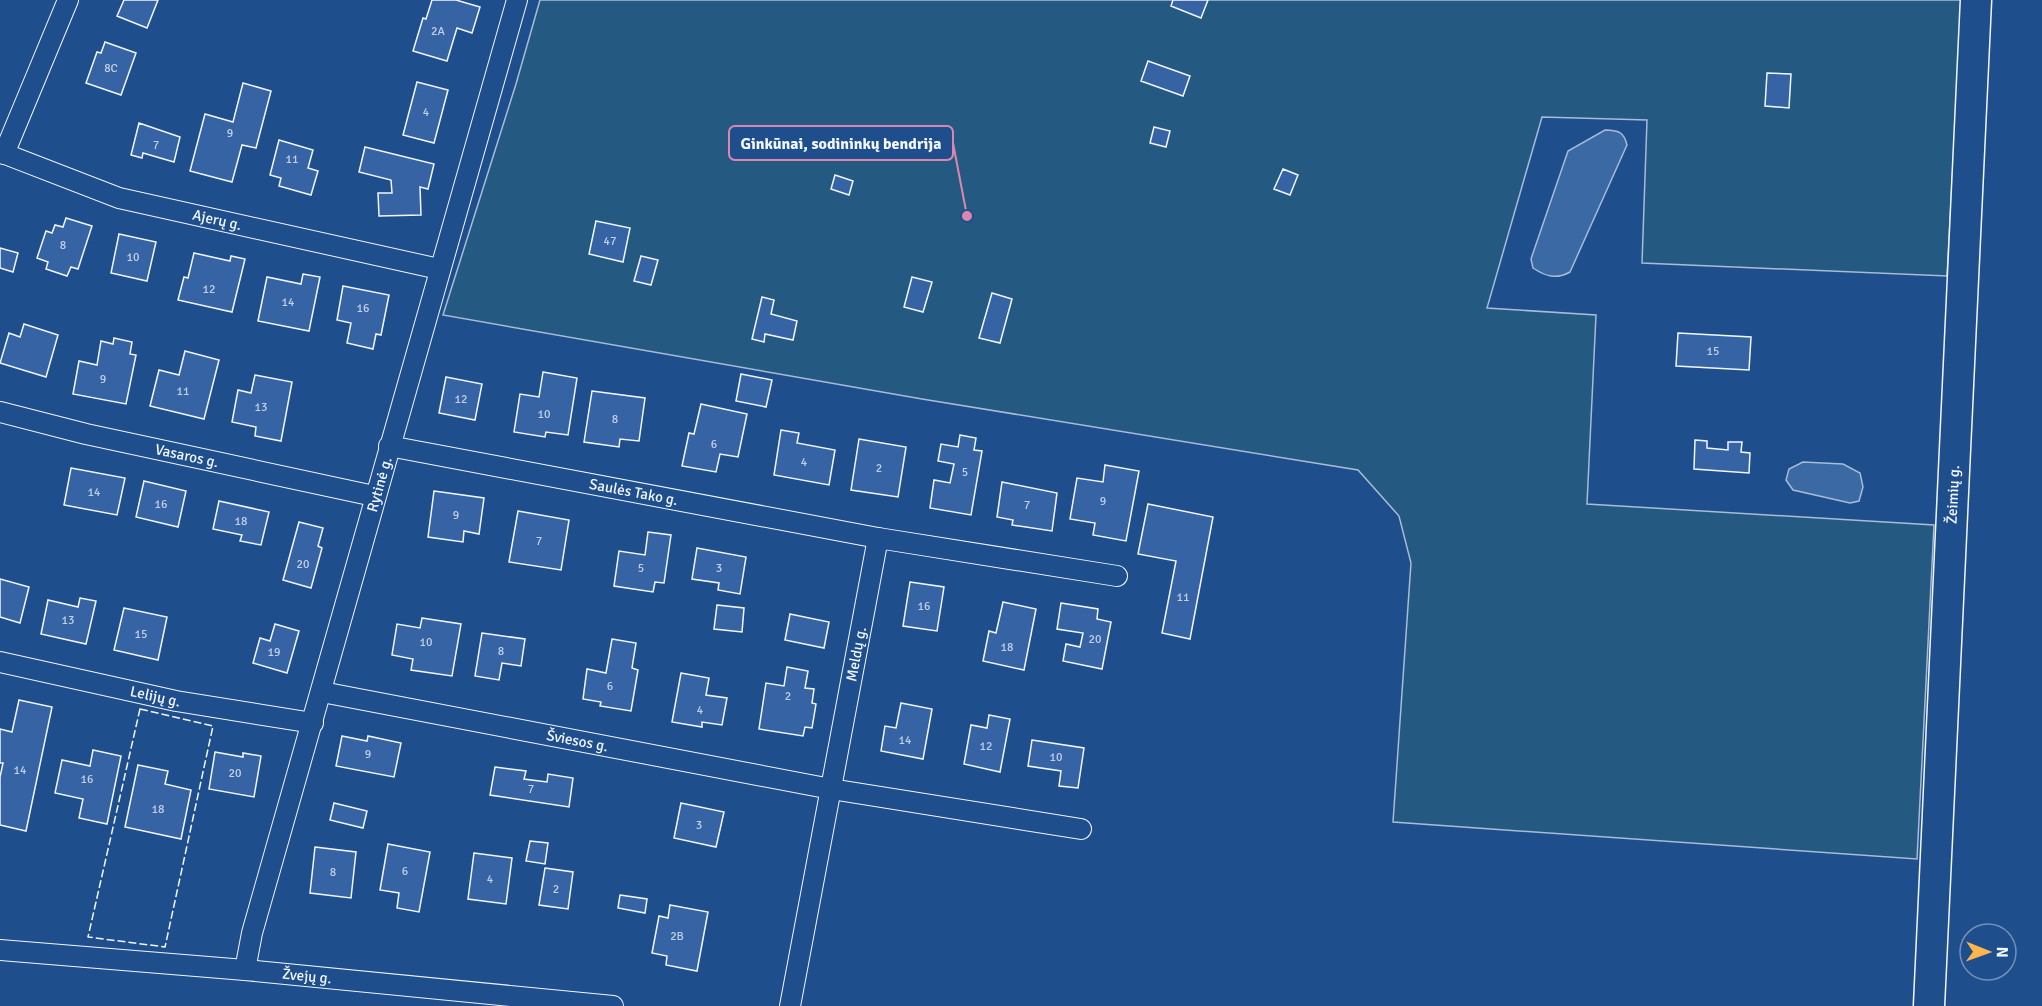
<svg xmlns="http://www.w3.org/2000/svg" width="2042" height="1006" font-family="Signika,sans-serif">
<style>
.green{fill:#245a82;stroke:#a8bbd7;stroke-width:1.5}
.water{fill:#3b69a3;stroke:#a8bbd7;stroke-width:1.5}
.building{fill:#3563a3;stroke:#f2f6ff;stroke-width:1.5}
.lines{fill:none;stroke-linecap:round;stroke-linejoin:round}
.minor-casing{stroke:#f2f6ff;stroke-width:22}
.primary-casing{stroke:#f2f6ff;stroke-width:33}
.minor{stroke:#1f4e8c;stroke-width:20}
.primary{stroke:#1f4e8c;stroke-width:30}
.fence{stroke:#f2f6ff;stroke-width:1.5;stroke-dasharray:8 3;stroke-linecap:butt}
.labels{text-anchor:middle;stroke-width:4.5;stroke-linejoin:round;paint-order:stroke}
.number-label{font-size:12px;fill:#c3d1e8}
.street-label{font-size:15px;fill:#f2f6ff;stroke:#1f4e8c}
.leader{fill:none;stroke:#da87ad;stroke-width:2}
.callout-dot{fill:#da87ad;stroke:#1f4e8c;stroke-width:2}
.callout{fill:#1f4e8c;stroke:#da87ad;stroke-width:2}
.callout-label{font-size:16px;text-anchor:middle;font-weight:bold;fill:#f2f6ff}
</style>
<rect width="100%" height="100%" fill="#1f4e8c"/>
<path class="green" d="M 540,0 L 1962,0 L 1947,276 L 1642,263 L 1647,120 L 1542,117 L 1487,308 L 1596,315 L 1587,504 L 1934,525 L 1917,859 L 1393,822 L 1411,563 L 1399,516 L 1358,470 L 922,399 L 443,315 L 516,84 Z"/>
<path class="water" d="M 1605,130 C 1618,130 1624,132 1627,145 L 1570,272 C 1556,280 1545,276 1533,268 L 1531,259 L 1568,151 Z
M 1803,462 L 1843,464 L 1860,473 L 1863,487 L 1859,501 L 1850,503 L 1793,490 L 1786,480 L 1789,469 Z"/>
<path class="building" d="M 124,0 L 158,0 L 147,28 L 117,16 Z
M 432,0 L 456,0 L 480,7 L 472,33 L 457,28 L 447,61 L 413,51 L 423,18 L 426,19 Z
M 1173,0 L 1208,0 L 1201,18 L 1171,6 Z
M 105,42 L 136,53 L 121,95 L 86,83 L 97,52 L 101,53 Z
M 1148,61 L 1190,76 L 1183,96 L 1141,81 Z
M 1767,73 L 1791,74 L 1789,108 L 1765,106 Z
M 417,82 L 448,90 L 434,143 L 403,135 Z
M 243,83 L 271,91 L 256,148 L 242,145 L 232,182 L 190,171 L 205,114 L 233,122 Z
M 139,123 L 180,137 L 174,162 L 143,153 L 142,158 L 131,155 Z
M 1154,127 L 1170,131 L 1166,147 L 1150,143 Z
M 279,140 L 313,150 L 308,168 L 318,171 L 311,195 L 279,186 L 281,178 L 270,175 Z
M 365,147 L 434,164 L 428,189 L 420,187 L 421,215 L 379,216 L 378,193 L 392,193 L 391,180 L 359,172 Z
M 1283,169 L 1298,175 L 1290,195 L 1274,189 Z
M 835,175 L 853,181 L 849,195 L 831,189 Z
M 66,218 L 92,226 L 78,269 L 71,267 L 67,276 L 46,269 L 48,262 L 37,258 L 46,231 L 52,233 L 55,225 L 63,227 Z
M 596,221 L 630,228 L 623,262 L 589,254 Z
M 119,234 L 156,242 L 147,281 L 111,273 Z
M 0,248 L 18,253 L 13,272 L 0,268 Z
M 194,253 L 230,261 L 231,256 L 245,259 L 232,312 L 178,300 L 184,277 L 188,278 Z
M 641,256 L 658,260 L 651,285 L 634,281 Z
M 303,274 L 320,277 L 309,331 L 258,321 L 267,277 L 301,284 Z
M 912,277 L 932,282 L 923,312 L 904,307 Z
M 343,286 L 389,295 L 381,335 L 376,334 L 373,349 L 347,343 L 351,323 L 337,320 Z
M 992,293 L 1012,299 L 1000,343 L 979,338 Z
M 762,297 L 774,300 L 771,314 L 797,321 L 793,340 L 765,334 L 764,342 L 752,339 Z
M 24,324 L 58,335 L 46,377 L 0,363 L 9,333 L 20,337 Z
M 1678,333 L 1751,337 L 1749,370 L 1676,366 Z
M 114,338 L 132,342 L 130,354 L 136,355 L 126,404 L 73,394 L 79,361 L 97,365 L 101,341 L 113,344 Z
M 185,351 L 219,360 L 204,419 L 150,406 L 159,370 L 179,375 Z
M 543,372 L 577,378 L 568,435 L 546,432 L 545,437 L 514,432 L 520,394 L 539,397 Z
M 741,374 L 772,380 L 766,407 L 736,401 Z
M 255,375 L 292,382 L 281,441 L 255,436 L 256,427 L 232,422 L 238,390 L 251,393 Z
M 446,377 L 482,384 L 475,420 L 439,413 Z
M 592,391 L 645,398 L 639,441 L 620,439 L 619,447 L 584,442 Z
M 701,404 L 747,414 L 738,457 L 720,454 L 716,472 L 682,466 L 689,433 L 694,434 Z
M 781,430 L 799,433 L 797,443 L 835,450 L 829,485 L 774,475 Z
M 960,435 L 976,438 L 974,450 L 982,451 L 971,515 L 930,508 L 934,480 L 950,483 L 954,464 L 938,461 L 941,444 L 958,447 Z
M 859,439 L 906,447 L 898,497 L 851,490 Z
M 1695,440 L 1707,441 L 1707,448 L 1728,450 L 1728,442 L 1742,442 L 1741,452 L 1750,453 L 1749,473 L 1694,469 Z
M 1105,465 L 1139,471 L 1126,541 L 1093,535 L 1095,523 L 1070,519 L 1077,478 L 1103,482 Z
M 71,468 L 125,478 L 117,515 L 64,505 Z
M 144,481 L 186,491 L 178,527 L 136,517 Z
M 1002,482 L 1057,493 L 1052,531 L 1012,525 L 1013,520 L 997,517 Z
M 434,491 L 484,498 L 479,534 L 464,531 L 463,542 L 428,537 Z
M 219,501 L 269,512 L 261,545 L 240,541 L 242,535 L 213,529 Z
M 1148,504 L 1213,517 L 1190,639 L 1162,633 L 1176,561 L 1138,554 Z
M 518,511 L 569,520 L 561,570 L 509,562 Z
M 299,522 L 323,528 L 318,546 L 322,548 L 311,588 L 283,580 Z
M 648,532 L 671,535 L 664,583 L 655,582 L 653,592 L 614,586 L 619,551 L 645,555 Z
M 697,548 L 746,557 L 740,594 L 718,590 L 719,583 L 692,579 Z
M 0,579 L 29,587 L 20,623 L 0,617 Z
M 910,582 L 944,587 L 937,631 L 903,626 Z
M 80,598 L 96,601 L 86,644 L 41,634 L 48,600 L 78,607 Z
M 1003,602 L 1036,609 L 1024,670 L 983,661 L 989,631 L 996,633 Z
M 1061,603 L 1098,609 L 1097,619 L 1111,622 L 1102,669 L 1063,661 L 1066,644 L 1080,647 L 1083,633 L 1057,629 Z
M 717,605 L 744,608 L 742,632 L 714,629 Z
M 124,608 L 167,617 L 158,660 L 114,650 Z
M 790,614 L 829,622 L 824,648 L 785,640 Z
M 422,618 L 461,624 L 452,676 L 411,670 L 413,659 L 392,655 L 397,624 L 420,628 Z
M 275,624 L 299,631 L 287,673 L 253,663 L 260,638 L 270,641 Z
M 482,633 L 525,639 L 521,666 L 502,663 L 499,680 L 475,676 Z
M 612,639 L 636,643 L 632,668 L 638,670 L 631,711 L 600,706 L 601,702 L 583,699 L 587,669 L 606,673 Z
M 787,667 L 808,671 L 805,688 L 814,689 L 812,703 L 816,704 L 812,728 L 805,727 L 803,736 L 759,729 L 766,683 L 784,686 Z
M 681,673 L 709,678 L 706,695 L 727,698 L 722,725 L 702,722 L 702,727 L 672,722 Z
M 19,700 L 52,707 L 26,831 L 0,825 L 0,777 L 3,763 L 0,763 L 0,729 L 12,732 Z
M 901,703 L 932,709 L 923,759 L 881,751 L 885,726 L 896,728 Z
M 989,715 L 1010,719 L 1000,772 L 964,764 L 971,725 L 987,728 Z
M 342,736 L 367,741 L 368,736 L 401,743 L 394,777 L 336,766 Z
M 1032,740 L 1084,748 L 1078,788 L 1059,786 L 1061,771 L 1028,766 Z
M 93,750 L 121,756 L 107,824 L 79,818 L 83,799 L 55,793 L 62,760 L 90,766 Z
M 215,752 L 243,757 L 243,753 L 261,756 L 254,797 L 209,789 Z
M 138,765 L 168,771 L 165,784 L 191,790 L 181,839 L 125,827 Z
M 495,767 L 526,771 L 524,779 L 547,782 L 548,774 L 573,778 L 569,807 L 490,795 Z
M 334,803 L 367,811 L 363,828 L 330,820 Z
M 681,803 L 724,812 L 716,847 L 674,838 Z
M 530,841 L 548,843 L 545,864 L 526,861 Z
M 388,844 L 430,852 L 419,912 L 397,908 L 399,893 L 380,890 Z
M 315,847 L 356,852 L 351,898 L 310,893 Z
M 474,853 L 512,858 L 506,904 L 468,899 Z
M 545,868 L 573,872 L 568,909 L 539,905 Z
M 620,895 L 647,899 L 645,913 L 618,908 Z
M 670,905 L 708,912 L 697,971 L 666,965 L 667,956 L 652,953 L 659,916 L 668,918 Z"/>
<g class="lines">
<defs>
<g id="minor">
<path id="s1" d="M 0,152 L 119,198 L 439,269"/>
<path d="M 4,154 L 68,0"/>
<path id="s2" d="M 0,412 L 86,434 L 374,496"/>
<path id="s3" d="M 389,446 L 878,538"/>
<path id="s4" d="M 0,662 L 176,701 L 313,723"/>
<path id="s5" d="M 322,692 L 831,789 L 1081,829"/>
<path id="s6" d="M 0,950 L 245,970 L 613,1006"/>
<path id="s7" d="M 245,970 L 252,933 L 517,0"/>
<path id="s8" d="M 790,1006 L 878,538 L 1117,576"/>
</g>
<g id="primary">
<path id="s9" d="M 1929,1006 L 1976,0"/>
</g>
</defs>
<use href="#minor" class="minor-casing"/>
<use href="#primary" class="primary-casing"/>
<use href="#minor" class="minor"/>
<use href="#primary" class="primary"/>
<path class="fence" d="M 140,709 L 213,726 L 165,947 L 88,937 Z"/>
</g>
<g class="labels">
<g class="number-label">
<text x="438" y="35">2A</text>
<text x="111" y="72">8C</text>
<text x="426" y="116">4</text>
<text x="230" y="137">9</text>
<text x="156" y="149">7</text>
<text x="292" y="163">11</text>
<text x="610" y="245">47</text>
<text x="63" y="249">8</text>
<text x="133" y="261">10</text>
<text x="209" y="293">12</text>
<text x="288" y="306">14</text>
<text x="363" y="312">16</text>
<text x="1713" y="355">15</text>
<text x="103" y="383">9</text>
<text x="183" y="395">11</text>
<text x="461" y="403">12</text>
<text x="261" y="411">13</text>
<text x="544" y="418">10</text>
<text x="615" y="423">8</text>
<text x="714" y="448">6</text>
<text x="804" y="466">4</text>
<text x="879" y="472">2</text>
<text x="965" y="476">5</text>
<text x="94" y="496">14</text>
<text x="1103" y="505">9</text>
<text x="161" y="508">16</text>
<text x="1027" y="509">7</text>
<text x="456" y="519">9</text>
<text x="241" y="525">18</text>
<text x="539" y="545">7</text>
<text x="303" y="568">20</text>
<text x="641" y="572">5</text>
<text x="719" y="572">3</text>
<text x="1183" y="601">11</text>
<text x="924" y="610">16</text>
<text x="68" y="624">13</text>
<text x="141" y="638">15</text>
<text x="1095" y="643">20</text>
<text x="426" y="646">10</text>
<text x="1007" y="651">18</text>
<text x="501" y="655">8</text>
<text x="274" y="656">19</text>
<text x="610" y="690">6</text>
<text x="788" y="700">2</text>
<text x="700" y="714">4</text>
<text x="905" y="744">14</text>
<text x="986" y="750">12</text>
<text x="368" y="758">9</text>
<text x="1056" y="761">10</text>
<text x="20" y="774">14</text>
<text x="235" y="777">20</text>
<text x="87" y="783">16</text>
<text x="531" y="793">7</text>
<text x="158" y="813">18</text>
<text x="699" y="829">3</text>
<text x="405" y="875">6</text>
<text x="333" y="876">8</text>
<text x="490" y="883">4</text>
<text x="556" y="893">2</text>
<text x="677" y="940">2B</text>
</g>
<g class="street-label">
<text dy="5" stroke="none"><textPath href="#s1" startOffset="228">Ajerų g.</textPath></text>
<text dy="5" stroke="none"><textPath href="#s2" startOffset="192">Vasaros g.</textPath></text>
<text dy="5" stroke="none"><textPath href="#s7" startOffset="504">Rytinė g.</textPath></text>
<text dy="5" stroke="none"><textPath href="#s3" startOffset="249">Saulės Tako g.</textPath></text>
<text dy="5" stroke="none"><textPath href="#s9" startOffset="512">Žeimių g.</textPath></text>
<text dy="5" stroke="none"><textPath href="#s8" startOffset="358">Meldų g.</textPath></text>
<text dy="5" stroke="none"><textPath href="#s4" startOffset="159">Lelijų g.</textPath></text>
<text dy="5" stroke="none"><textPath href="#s5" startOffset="260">Šviesos g.</textPath></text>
<text dy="5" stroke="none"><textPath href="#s6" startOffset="308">Žvejų g.</textPath></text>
</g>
</g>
<path class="leader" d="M967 216L953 143"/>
<circle class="callout-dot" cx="967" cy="216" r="6"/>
<rect class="callout" x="729" y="126" width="224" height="34" rx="6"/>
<g class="callout-label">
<text x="841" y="149">Ginkūnai, sodininkų bendrija</text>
</g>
<g transform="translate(1988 952) rotate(91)"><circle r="28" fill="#1f4e8c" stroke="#7391ba" stroke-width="1.5"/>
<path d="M0-4.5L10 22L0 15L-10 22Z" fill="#ffb74d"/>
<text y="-9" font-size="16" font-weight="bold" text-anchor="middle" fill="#f2f6ff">N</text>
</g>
</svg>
